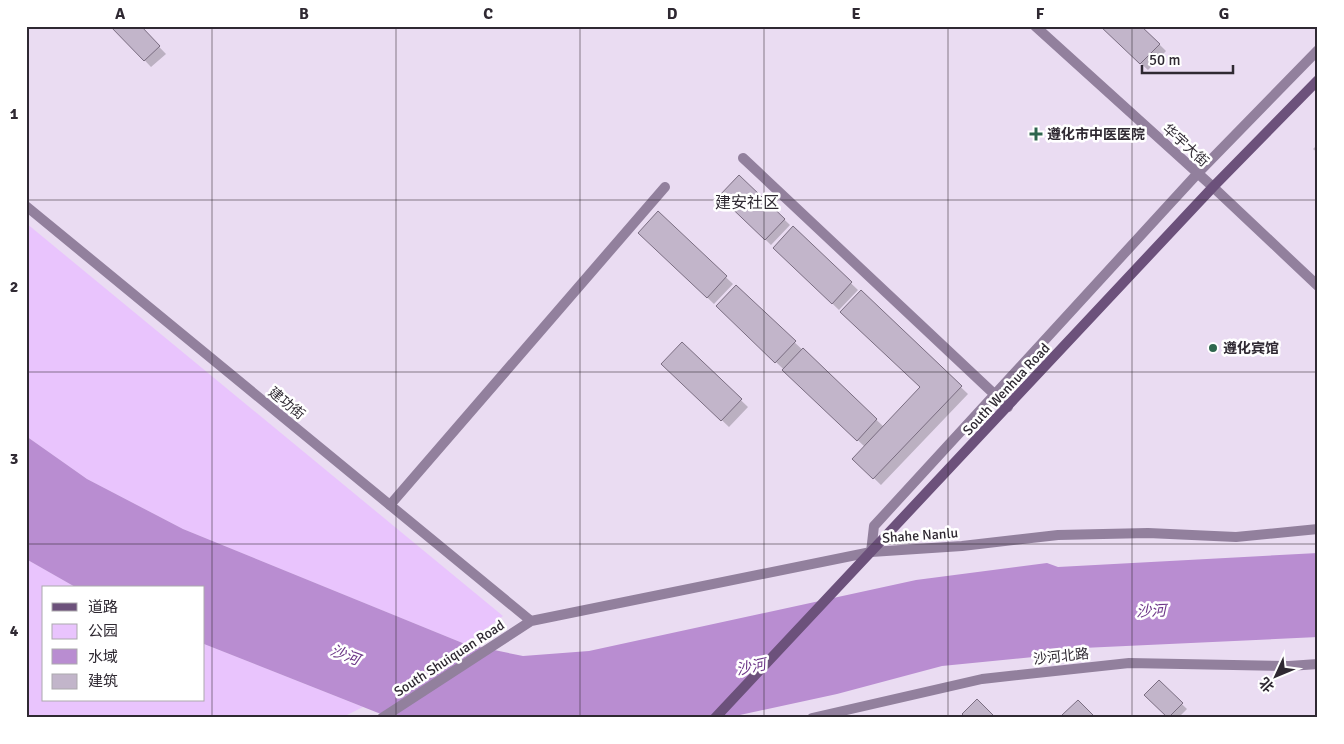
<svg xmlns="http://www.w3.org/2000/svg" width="1344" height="744" font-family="Signika,'Noto Sans SC',sans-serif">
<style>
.green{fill:#e9c4fd}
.water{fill:#b98dd1}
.shadow{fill:#0003}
.building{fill:#c2b5ca;stroke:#7a6d81}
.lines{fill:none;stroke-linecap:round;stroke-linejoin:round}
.minor{stroke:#92809d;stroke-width:10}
.tertiary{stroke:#92809d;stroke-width:10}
.secondary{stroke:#6c517b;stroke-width:10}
.grid{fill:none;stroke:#2f2932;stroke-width:1;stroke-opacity:0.55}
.poi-dot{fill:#2e664e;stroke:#fff;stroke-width:2}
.labels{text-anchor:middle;stroke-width:5;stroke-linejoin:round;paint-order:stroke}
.poi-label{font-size:14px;font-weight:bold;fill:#2f2932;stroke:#fff;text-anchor:start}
.street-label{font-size:14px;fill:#2f2932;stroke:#fff}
.water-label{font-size:15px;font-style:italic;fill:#6d3788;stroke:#fff}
.quarter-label{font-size:16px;fill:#2f2932;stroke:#fff}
.neatline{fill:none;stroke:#2f2932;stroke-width:2}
.grid-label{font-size:16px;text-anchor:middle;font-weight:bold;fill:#2f2932}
</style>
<rect width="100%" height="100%" fill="#eadcf2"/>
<path class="green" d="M 26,223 L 503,616 L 465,644 L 183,529 L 87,479 L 26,436 Z
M 26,559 L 77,588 L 44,588 L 44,700 L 204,700 L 204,644 L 363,707 L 341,718 L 26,718 Z"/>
<path class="water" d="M 26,436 L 87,479 L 183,529 L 465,644 L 523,656 L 589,651 L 916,580 L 1047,563 L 1058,567 L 1318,553 L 1318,637 L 1061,649 L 1053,655 L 942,666 L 837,694 L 726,718 L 391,718 L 204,644 L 204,588 L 77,588 L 26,559 Z"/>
<path class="shadow" d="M 112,26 L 139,26 L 166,54 L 151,67 Z
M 1101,26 L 1159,44 L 1166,51 L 1148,70 Z
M 1318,144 L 1318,153 L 1313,149 Z
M 739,176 L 790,225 L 771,245 L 720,196 Z
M 658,213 L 733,284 L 714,304 L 640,233 Z
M 793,228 L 858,290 L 839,310 L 774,248 Z
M 736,287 L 884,427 L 921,387 L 861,292 L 968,394 L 881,485 L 854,459 L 865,447 L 717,306 Z
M 682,344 L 748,407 L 729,427 L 663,364 Z
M 1159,682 L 1187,709 L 1178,718 L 1169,718 L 1146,695 Z"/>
<path class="building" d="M 110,26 L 141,26 L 160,46 L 144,61 Z
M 1100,26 L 1141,26 L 1160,44 L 1140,64 Z
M 739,175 L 785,219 L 765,240 L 719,196 Z
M 658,211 L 727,276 L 707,298 L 638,233 Z
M 793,226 L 852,282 L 832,304 L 773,248 Z
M 736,285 L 796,341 L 775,363 L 716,306 Z
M 861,290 L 962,386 L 873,479 L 852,459 L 920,387 L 840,312 Z
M 682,342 L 742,399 L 721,421 L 661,364 Z
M 803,348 L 877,419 L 857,441 L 782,370 Z
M 1159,680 L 1183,703 L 1168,718 L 1144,695 Z
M 977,699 L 996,718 L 966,718 L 962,714 Z
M 1078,700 L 1096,718 L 1066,718 L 1062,715 Z"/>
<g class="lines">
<path class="minor" d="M 743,158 L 1008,407
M 390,505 L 665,187
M 871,552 L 874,526 L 1198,173 L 1318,50"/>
<path class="tertiary" d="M 1035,26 L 1213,187 L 1318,286
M 26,206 L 531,621
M 382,718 L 531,621 L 871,552 L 962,546 L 1058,535 L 1148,533 L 1236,537 L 1318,529
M 812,718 L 982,679 L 1129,663 L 1289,666 L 1318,664"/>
<path class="secondary" d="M 715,718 L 1213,187 L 1318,80"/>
</g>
<path class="grid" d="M 212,26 L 212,718M 396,26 L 396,718M 580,26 L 580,718M 764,26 L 764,718M 948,26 L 948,718M 1132,26 L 1132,718M 26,200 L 1318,200M 26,372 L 1318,372M 26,544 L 1318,544"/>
<g class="poi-dot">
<path d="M1033.5 126.5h5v5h5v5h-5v5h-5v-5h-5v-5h5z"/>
<circle cx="1213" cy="348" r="5"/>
</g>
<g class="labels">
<g class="poi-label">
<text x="1047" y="139">遵化市中医医院</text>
<text x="1223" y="353">遵化宾馆</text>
</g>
<g class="street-label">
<text transform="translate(1186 145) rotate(42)" y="5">华宇大街</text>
<text transform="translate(1006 389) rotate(-47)" y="5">South Wenhua Road</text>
<text transform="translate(287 403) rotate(39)" y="5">建功街</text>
<text transform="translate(920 535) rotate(-4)" y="5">Shahe Nanlu</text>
<text transform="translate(1061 656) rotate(-6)" y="5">沙河北路</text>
<text transform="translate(449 658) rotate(-33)" y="5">South Shuiquan Road</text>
</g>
<g class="water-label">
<text transform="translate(1151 611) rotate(-2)" y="5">沙河</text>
<text transform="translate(345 655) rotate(21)" y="5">沙河</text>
<text transform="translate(751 667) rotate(-12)" y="5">沙河</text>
</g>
<g class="quarter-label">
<text x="747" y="208">建安社区</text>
</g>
</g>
<rect width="1344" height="744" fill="none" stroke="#ffffff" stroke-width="55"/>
<rect x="42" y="586" width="162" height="115" fill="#ffffff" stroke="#aca9ad"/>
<rect x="52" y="603" width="25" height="8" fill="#6c517b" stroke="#aca9ad"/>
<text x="88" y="612" font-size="15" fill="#2f2932">道路</text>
<rect x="52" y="624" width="25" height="15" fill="#e9c4fd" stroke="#aca9ad"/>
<text x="88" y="636" font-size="15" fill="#2f2932">公园</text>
<rect x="52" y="649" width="25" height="15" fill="#b98dd1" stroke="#aca9ad"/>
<text x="88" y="662" font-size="15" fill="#2f2932">水域</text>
<rect x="52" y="674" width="25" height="15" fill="#c2b5ca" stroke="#aca9ad"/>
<text x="88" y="686" font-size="15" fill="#2f2932">建筑</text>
<g transform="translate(1276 676) rotate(226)" stroke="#ffffff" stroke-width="4" paint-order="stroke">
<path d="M0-4L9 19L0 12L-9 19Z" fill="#2f2932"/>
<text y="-8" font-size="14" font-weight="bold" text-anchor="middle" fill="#2f2932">北</text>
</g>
<path d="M1142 65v8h91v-8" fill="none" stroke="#2f2932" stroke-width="2.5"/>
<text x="1149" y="65" font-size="15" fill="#2f2932" stroke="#ffffff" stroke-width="4" paint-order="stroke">50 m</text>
<rect x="28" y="28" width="1288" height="688" class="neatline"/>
<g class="grid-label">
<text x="120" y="19">A</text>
<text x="304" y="19">B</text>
<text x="488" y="19">C</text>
<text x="672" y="19">D</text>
<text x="856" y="19">E</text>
<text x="1040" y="19">F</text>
<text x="1224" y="19">G</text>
<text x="14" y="119">1</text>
<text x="14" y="292">2</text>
<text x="14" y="464">3</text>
<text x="14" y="636">4</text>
</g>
</svg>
